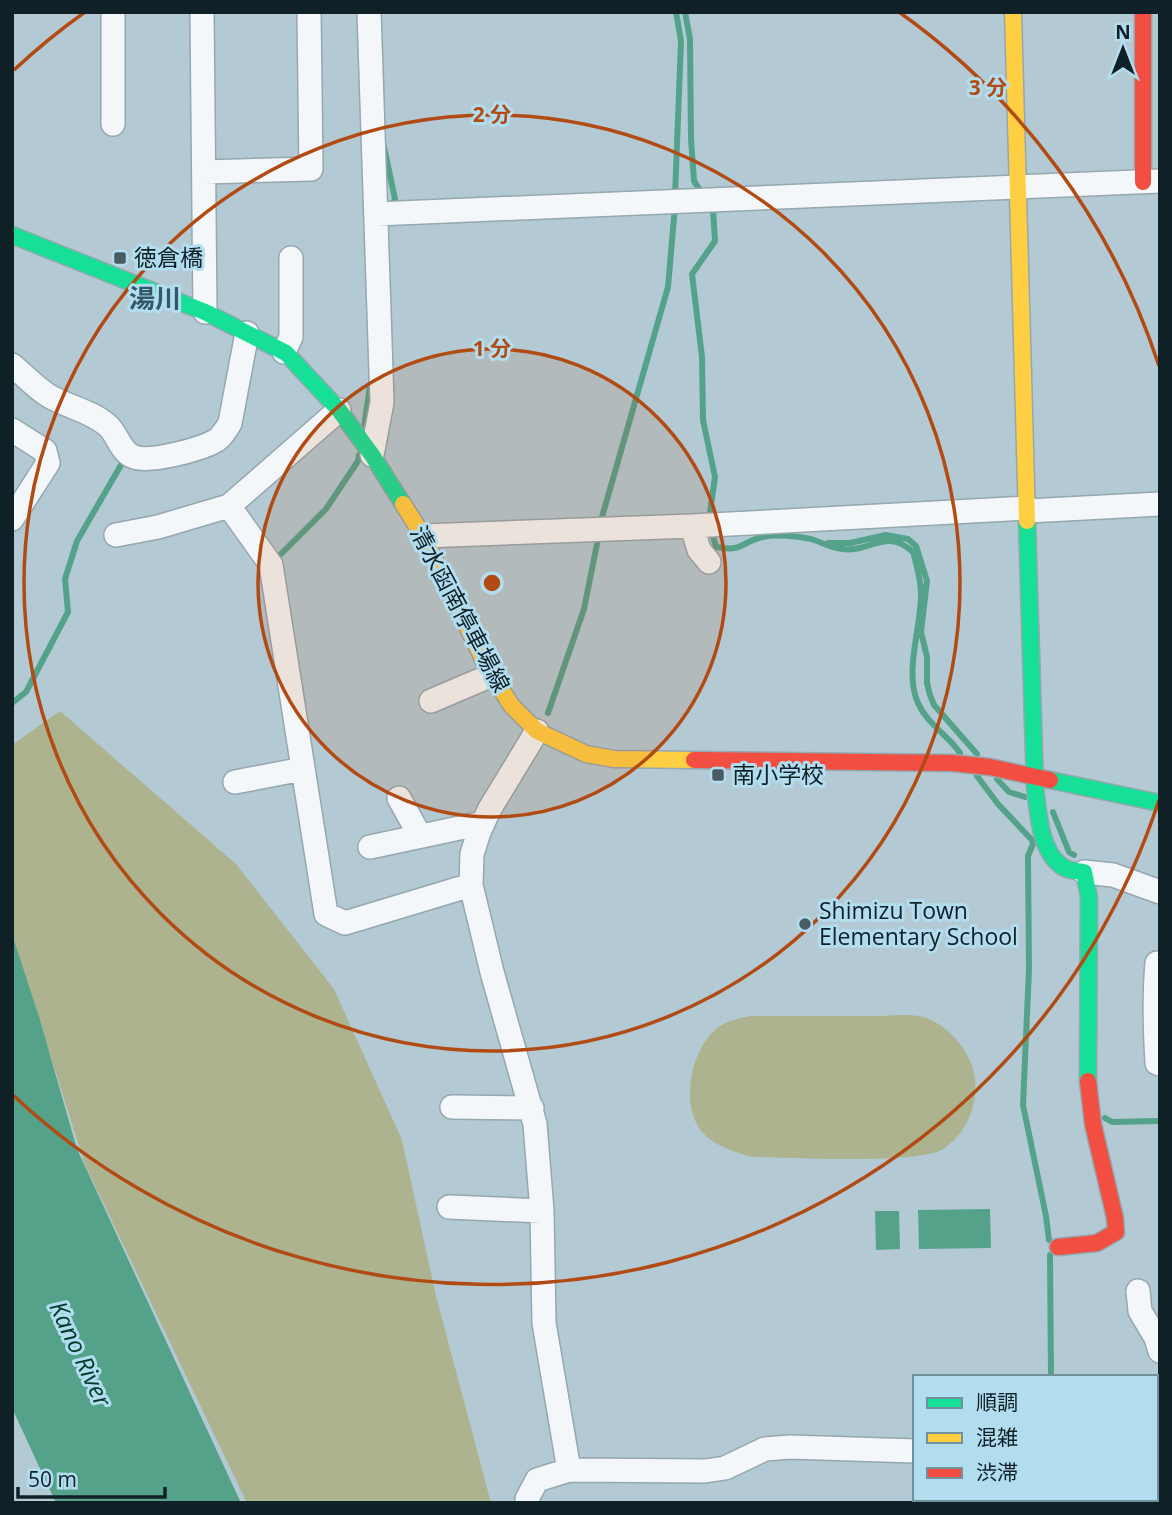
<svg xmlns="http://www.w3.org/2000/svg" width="1172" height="1515" font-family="'Open Sans','Noto Sans JP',sans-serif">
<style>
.green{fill:#acb38e}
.water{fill:#55a28b}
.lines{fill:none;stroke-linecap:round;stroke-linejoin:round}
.stream{stroke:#55a28b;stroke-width:6}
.street-casing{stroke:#95a7af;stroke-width:26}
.fast-casing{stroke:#95a7af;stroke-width:19}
.slow-casing{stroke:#95a7af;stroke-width:19}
.jam-casing{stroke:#95a7af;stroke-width:19}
.street{stroke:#f4f7f9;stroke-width:23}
.fast{stroke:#16e098;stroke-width:16}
.slow{stroke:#ffcf43;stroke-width:16}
.jam{stroke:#f24e42;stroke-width:16}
.ring{fill:none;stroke:#b24b13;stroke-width:3.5}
.poi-dot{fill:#495c64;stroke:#b2ddef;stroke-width:2.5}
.labels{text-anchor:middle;stroke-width:6;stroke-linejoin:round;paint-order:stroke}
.poi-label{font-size:23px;fill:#102027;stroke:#b2ddef;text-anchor:start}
.street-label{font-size:23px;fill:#102027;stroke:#b2ddef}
.water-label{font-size:24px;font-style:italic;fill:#003b28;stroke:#b2ddef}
.quarter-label{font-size:26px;font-weight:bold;fill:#325968;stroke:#b2ddef}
.centre{fill:#b24b13;stroke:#b2ddef;stroke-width:3.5}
.ring-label{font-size:21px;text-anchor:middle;font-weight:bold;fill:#b24b13;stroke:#b2ddef;stroke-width:6;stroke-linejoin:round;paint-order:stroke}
</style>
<rect width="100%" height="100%" fill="#b3cad4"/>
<path class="green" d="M 60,711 L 236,864 L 334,989 L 402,1140 L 436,1296 L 491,1503 L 247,1503 L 85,1165 L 12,934 L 12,745 Z
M 751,1016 C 792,1016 834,1016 875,1016 C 889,1016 909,1013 923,1017 C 945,1023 967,1047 973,1069 C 981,1098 969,1132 943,1149 C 917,1165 789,1157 751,1157 C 736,1152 720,1148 707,1137 C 677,1112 690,1046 720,1026 C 729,1020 741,1018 751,1016 Z"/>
<path class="water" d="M 12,934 L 40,1020 L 77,1149 L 241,1503 L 56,1503 L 12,1408 Z
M 990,1209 L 991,1248 L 919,1249 L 918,1210 Z
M 875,1211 L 899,1211 L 900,1249 L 876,1250 Z"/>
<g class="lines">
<path class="stream" d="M 685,12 L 690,39 L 691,139 L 694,181 L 704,196
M 384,147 L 395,199 L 393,203
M 675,195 L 681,41 L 676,12
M 364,427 L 370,386
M 602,517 L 668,287 L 675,206
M 709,519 L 715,477 L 703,420 L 702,357 L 692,274 L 715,241 L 713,209 L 710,205
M 711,529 L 716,547 C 744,552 739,543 762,537 C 776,534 798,536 811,539 C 821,542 831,548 842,549 C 871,553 885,527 913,552 C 917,566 921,581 921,595 C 921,628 904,672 918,703 C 927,724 948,735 960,753
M 828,543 L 850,543 L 886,535 L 908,539 L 916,546 L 927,581 L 921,632 L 927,657 L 927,683 L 930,695 L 934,705 L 977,754
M 281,554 L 326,509 L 358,461 L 359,455
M 12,703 L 26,692 L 68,612 L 65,579 L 77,541 L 121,465
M 548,713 L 584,609 L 599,534
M 977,776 L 998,804 L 1032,840 L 1033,844 L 1028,856 L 1029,969 L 1023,1105 L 1046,1216 L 1049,1240
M 997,779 L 1009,792 L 1025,797
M 1053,812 L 1069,852 L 1074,855
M 1105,1118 L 1112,1122 L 1160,1121
M 1050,1255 L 1051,1377
M 1037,1503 L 1037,1499"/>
<defs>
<path id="street" d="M 113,12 L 113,124
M 202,12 L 205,312
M 369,12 L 382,402 L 372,455
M 204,172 L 311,169 L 309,12
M 376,214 L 1160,181
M 284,352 L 291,337 L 291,258
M 12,365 C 24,375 36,388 49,396 C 68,407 91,411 107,425 C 118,434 120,452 134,457 C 151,463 202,449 217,440 C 223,435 226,430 230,423 L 247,333
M 12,430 L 45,451 L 48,463 L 12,519
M 229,506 L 271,565 L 326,914 L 345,923 L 471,885
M 1028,511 L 1160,504
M 692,526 L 699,550 L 709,562
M 116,535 L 158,527 L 229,506 L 339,410
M 423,536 L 692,526 L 1028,508
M 431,701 L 492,675
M 537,731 L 489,810 L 479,832 L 472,854 L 471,885 L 492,972 L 535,1124 L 542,1211 L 544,1323 L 569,1470
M 235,782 L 303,769
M 399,798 L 420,836
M 370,847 L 483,823
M 1084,872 L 1113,875 L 1160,892
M 1160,963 L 1157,963 C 1154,996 1155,1030 1157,1063 L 1160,1064
M 452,1107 L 532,1108
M 449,1207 L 542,1211
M 1138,1291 L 1140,1311 L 1156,1338 L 1160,1351
M 1156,1470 L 1160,1470
M 527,1499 L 537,1480 L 569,1470 L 705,1471 L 725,1468 L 765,1449 L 790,1447 L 915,1451
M 1096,1499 L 1096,1503"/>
<path id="fast" d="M 12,235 L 205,312 L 286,353 L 339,410 L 372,455 L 403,504
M 1027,521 L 1035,787 C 1038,812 1040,857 1067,869 C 1072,871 1079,871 1084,872 L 1089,897 L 1088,1081
M 1050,780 L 1160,803"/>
<path id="slow" d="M 1013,12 L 1027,521
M 403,504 L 423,536 L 485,663 L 511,705 L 537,731 L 586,754 L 614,759 L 694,760"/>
<path id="jam" d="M 1143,12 L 1143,182
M 694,760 L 952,763 L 990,767 L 1050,780
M 1058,1247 L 1097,1243 L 1116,1232 L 1115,1218 L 1093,1124 L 1088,1081"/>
</defs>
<use href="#street" class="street-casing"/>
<use href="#fast" class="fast-casing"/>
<use href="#slow" class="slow-casing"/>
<use href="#jam" class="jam-casing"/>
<use href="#street" class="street"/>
<use href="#fast" class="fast"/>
<use href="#slow" class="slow"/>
<use href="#jam" class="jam"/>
</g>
<circle cx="492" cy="583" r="234" fill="#b24b13" fill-opacity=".12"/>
<g class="ring">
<circle cx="492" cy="583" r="234"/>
<circle cx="492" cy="583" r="468"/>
<path d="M1159 800A701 701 0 0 1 14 1096M14 70A701 701 0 0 1 85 12M899 12A701 701 0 0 1 1159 366"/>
</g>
<g class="poi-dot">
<rect x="113" y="251" width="14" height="14" rx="3.5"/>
<rect x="711" y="768" width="14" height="14" rx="3.5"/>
<circle cx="805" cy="924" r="7"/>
</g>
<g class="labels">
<g class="poi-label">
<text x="134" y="266">徳倉橋</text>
<text x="732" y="783">南小学校</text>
<text x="819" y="919">Shimizu Town<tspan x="819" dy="26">Elementary School</tspan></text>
</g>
<g class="street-label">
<text transform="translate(460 609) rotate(62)" y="8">清水函南停車場線</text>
</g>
<g class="water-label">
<text transform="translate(80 1354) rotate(65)" y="8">Kano River</text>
</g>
<g class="quarter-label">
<text x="155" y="308">湯川</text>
</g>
</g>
<circle cx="492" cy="583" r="10" class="centre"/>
<g class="ring-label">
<text x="988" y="95">3 分</text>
<text x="492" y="122">2 分</text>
<text x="492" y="356">1 分</text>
</g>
<rect width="1172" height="1515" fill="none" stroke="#102027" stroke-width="28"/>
<rect x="913" y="1375" width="245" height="126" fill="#b2ddef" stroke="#71919f" stroke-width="2"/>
<rect x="927" y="1398" width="35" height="10" fill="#16e098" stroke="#71919f" stroke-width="2"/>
<text x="976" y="1410" font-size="21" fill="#102027">順調</text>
<rect x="927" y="1433" width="35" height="10" fill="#ffcf43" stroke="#71919f" stroke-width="2"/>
<text x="976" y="1445" font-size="21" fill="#102027">混雑</text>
<rect x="927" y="1468" width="35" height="10" fill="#f24e42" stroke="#71919f" stroke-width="2"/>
<text x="976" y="1480" font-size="21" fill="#102027">渋滞</text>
<g transform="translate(1123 49)" stroke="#b2ddef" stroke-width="5" paint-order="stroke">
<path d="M0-5L12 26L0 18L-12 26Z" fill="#102027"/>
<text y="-10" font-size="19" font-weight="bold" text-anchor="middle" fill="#102027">N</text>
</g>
<path d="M18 1487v10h147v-10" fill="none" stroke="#102027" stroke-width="3.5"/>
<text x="28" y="1487" font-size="21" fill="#102027" stroke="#b2ddef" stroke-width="5" paint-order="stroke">50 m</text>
</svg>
